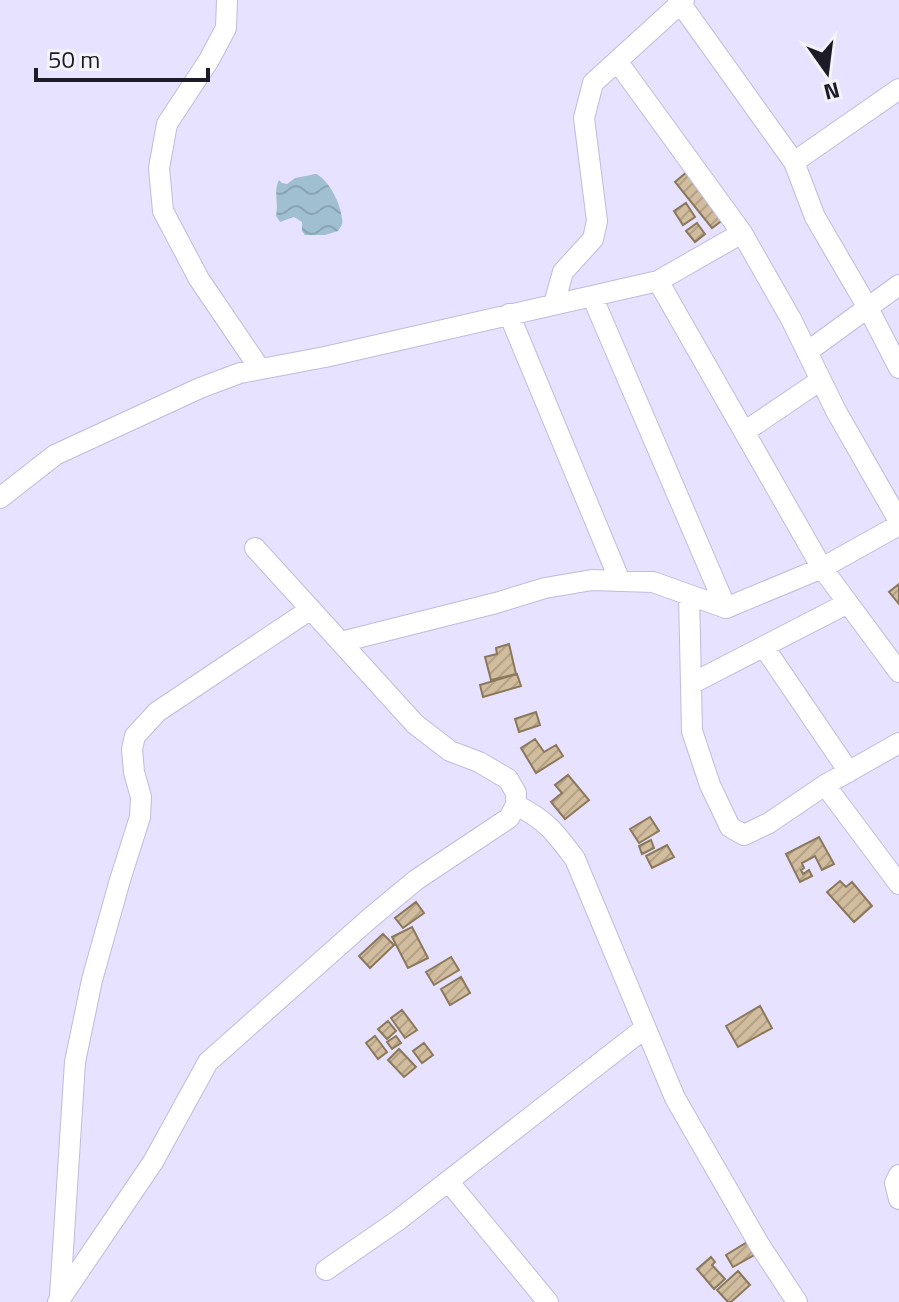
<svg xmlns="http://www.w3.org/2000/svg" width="899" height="1302" font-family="'Titillium Web',sans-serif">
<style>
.water{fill:url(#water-waves)}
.building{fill:url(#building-hatch);stroke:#8b785b;stroke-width:2}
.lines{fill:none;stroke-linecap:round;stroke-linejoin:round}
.street-casing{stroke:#c0badd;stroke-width:22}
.street{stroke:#fff;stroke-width:20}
</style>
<defs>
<pattern id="water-waves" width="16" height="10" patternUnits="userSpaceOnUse" patternTransform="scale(2)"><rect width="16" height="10" fill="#a0bfcf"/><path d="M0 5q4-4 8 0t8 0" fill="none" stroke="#89a4b2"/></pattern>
<pattern id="building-hatch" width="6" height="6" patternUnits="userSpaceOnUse" patternTransform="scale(2)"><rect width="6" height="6" fill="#d1bc9d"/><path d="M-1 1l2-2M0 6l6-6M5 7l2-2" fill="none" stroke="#b3a187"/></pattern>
</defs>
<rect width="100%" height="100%" fill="#e7e2ff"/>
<path class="water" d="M 316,174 C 329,180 341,204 342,219 C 343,225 341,226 338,231 L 325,235 L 305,235 L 302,231 L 302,222 L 294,217 L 280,222 L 276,216 C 279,204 273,191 279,180 L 282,183 L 287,184 L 295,178 Z"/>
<path class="building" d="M 687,172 L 724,219 L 712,228 L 675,182 Z
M 686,203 L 695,217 L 683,225 L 674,211 Z
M 697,223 L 705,234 L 695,242 L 686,231 Z
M 899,584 L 899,604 L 889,592 Z
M 509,644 L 516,674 L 491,680 L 485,657 L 497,654 L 496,648 Z
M 517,674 L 521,686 L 483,697 L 480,685 Z
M 536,712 L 540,725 L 519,732 L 515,719 Z
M 535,739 L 544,752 L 556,745 L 563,756 L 536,773 L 521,748 Z
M 568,775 L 589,800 L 565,819 L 551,802 L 562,793 L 555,785 Z
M 650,817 L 659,831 L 639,843 L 630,829 Z
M 819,837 L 834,864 L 822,870 L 815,856 L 802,863 L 804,868 L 801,870 L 803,874 L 809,870 L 812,876 L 800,882 L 786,854 Z
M 651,840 L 654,848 L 642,854 L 639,846 Z
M 667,845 L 674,857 L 652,868 L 646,856 Z
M 840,881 L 846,887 L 852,882 L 872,906 L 854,922 L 827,892 Z
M 416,902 L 424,913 L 403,928 L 395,918 Z
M 412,927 L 428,958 L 408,968 L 392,937 Z
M 383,934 L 394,945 L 370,968 L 359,956 Z
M 451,957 L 459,970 L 434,985 L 426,972 Z
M 461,977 L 470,993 L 450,1005 L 441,989 Z
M 760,1006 L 772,1028 L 738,1047 L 726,1026 Z
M 402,1010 L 417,1030 L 405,1038 L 391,1018 Z
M 388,1021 L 396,1031 L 387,1039 L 378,1029 Z
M 375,1036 L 387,1052 L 378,1059 L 366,1043 Z
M 396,1036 L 401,1043 L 392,1049 L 387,1042 Z
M 424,1043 L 433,1055 L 422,1063 L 413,1051 Z
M 399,1049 L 416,1067 L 404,1077 L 388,1060 Z
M 749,1241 L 756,1254 L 733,1267 L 726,1255 Z
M 711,1257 L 715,1262 L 712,1265 L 725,1279 L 714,1289 L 697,1269 Z
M 738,1271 L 750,1285 L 731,1302 L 728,1302 L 717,1290 Z"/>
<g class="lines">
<defs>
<path id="street" d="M 227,0 L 226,28 L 209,60 L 167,124 L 159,168 L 163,211 L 199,279 L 260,369
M 678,0 L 794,162 L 815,217 L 868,308 L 899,368
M 617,61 L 742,233 L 791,319 L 836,411 L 899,521
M 794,162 L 899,89
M 658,281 L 822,568 L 899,672
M 592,296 L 726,608
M 554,304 L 563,272 L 593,239 L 597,221 L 584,118 L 593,83 L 684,0
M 509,314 L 620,581
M 807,352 L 899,285
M 744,432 L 821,380
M 0,498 L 55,455 L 200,388 L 240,373 L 325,357 L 658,281 L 742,233
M 689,595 L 692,731 L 710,785 L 730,827 L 744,835 L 769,823 L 825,785 L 899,743
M 341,642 L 496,603 L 545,588 L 592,580 L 653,582 L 726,608 L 822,568 L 899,525
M 764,647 L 849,772
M 691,684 L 848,603
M 825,785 L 899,884
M 516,805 C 546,820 555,832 575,859 L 675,1098 L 759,1244 L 797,1302
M 899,1175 L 895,1183 L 899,1199
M 448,1181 L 548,1302
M 326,1270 L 397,1221 L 645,1028
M 60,1296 L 75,1062 L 92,980 L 120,880 L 140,817 L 141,797 L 134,772 L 132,749 L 135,736 L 157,712 L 311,609
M 58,1302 L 153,1162 L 208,1062 L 369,919 L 416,880 L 509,818 L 516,805 L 516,793 L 508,779 L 479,762 L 450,751 L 415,724 L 255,548"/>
</defs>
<use href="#street" class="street-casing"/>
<use href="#street" class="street"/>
</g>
<g transform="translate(827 72) rotate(166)" stroke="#f4f3fa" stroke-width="6" paint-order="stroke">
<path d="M0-6L14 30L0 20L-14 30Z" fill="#1e1b28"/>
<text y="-12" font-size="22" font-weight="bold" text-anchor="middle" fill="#1e1b28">N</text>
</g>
<path d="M36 68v12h172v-12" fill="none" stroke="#1e1b28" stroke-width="4"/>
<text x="48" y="68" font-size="24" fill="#1e1b28" stroke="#f4f3fa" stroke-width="6" paint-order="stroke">50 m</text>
</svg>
